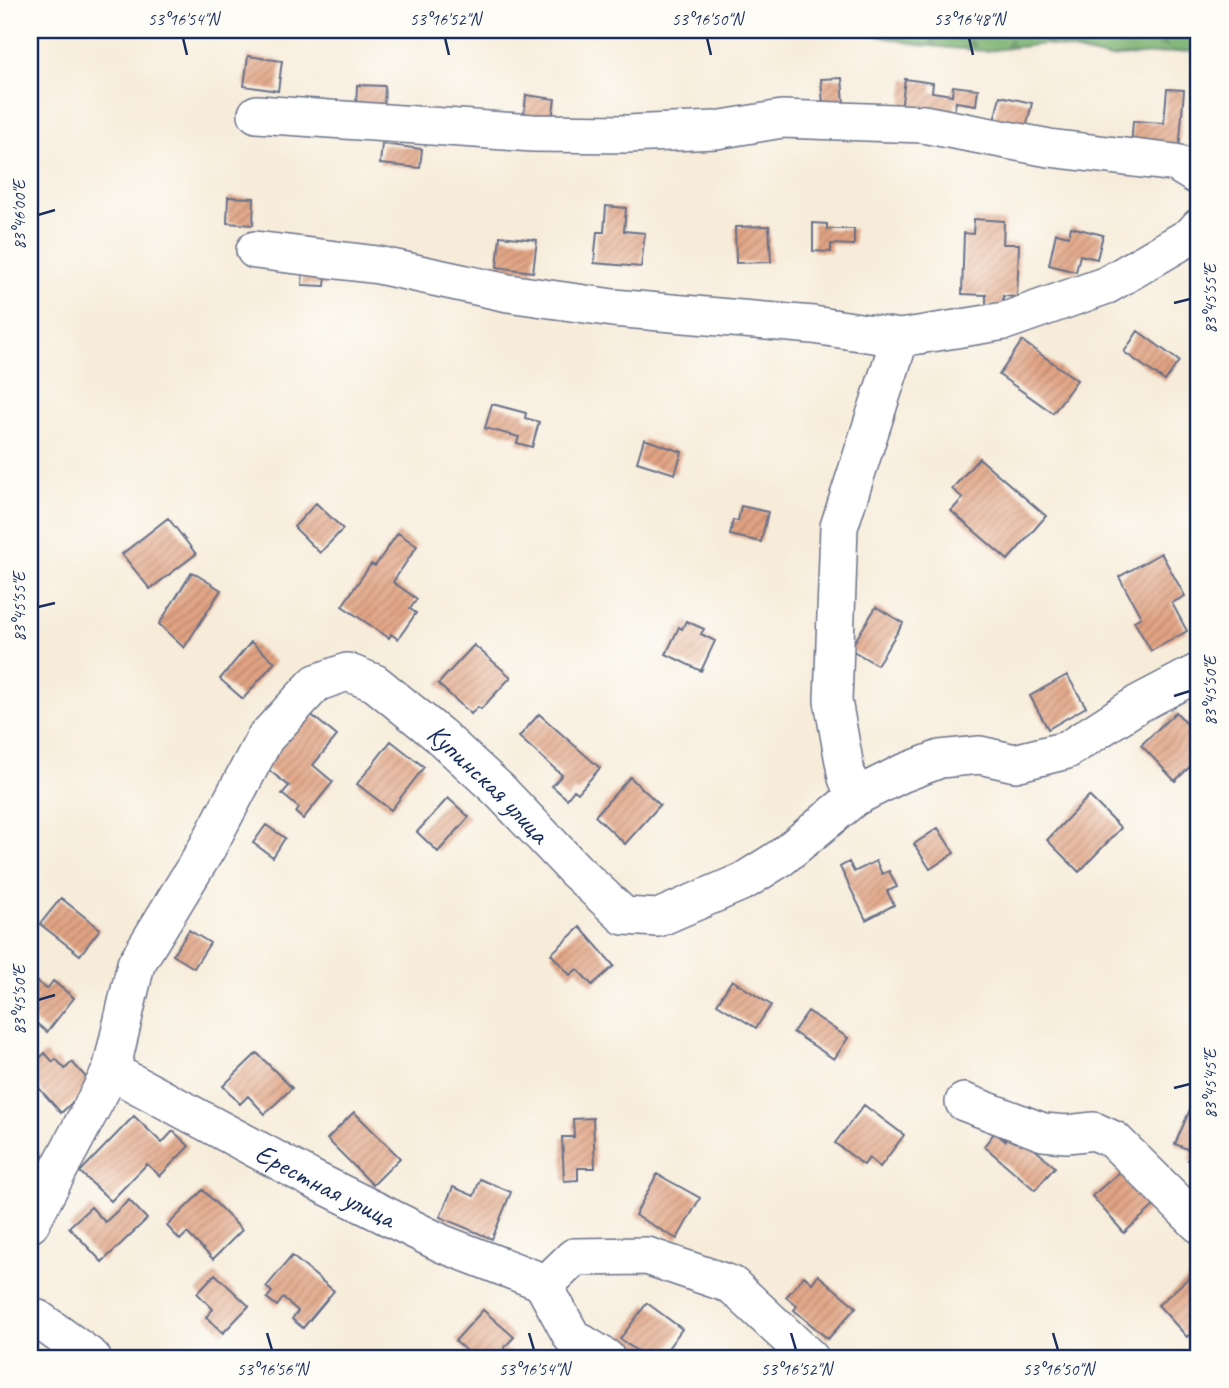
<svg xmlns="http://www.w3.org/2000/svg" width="1229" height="1388" font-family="Caveat,sans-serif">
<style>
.forest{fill:url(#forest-firs);stroke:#4a7066;stroke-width:2}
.building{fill:url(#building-hatch)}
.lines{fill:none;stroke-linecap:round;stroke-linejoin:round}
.minor-casing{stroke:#687189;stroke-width:40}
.minor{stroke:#fff;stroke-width:37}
.ticks{fill:none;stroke:#1b2f5e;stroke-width:2.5}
.labels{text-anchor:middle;stroke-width:6;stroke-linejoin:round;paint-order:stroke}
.street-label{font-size:28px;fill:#1b2f5e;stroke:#fdfcf7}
.neatline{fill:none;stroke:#1b2f5e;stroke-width:2.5}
.ticks-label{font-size:18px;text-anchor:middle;fill:#1b2f5e}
</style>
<defs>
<pattern id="forest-firs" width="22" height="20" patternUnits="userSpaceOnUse" patternTransform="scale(1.75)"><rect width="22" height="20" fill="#79b16e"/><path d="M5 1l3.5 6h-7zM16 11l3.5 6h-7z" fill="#62905e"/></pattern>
<pattern id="building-hatch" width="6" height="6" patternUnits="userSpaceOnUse" patternTransform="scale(1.75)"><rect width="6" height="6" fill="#e1a382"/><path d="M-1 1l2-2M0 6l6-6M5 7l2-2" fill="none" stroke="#b6856e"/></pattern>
</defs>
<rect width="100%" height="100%" fill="#fdfcf7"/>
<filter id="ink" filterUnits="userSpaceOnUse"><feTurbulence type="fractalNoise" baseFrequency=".0143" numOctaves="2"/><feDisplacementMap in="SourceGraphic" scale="14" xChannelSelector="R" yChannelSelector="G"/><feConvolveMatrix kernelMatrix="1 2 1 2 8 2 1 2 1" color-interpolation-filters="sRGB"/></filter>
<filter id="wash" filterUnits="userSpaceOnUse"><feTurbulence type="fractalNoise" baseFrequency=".00686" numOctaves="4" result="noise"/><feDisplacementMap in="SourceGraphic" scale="28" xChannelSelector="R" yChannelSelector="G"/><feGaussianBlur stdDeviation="1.57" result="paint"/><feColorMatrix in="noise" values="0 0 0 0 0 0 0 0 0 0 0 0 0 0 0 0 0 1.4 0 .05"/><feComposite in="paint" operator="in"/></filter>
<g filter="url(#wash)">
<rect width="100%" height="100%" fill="#f7ecda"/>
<path class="forest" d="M 807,30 L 1199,30 L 1199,50 L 1108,58 L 1045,44 L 985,51 L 919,45 L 857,31 Z"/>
<g id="blocks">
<path class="building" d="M 248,56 L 282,61 L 278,91 L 244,86 Z
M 842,78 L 844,104 L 823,105 L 821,79 Z
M 905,79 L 933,83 L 932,92 L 952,95 L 953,86 L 978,89 L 976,105 L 956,102 L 953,117 L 901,110 Z
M 357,85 L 385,86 L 384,109 L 356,109 Z
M 1167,89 L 1184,90 L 1179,151 L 1131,147 L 1133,121 L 1164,123 Z
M 526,95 L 555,99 L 552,119 L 524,115 Z
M 1000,96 L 1032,103 L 1026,128 L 994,121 Z
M 382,144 L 422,149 L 420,168 L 380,164 Z
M 228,197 L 254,198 L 253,225 L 227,223 Z
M 606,206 L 626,208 L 624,231 L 645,233 L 641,267 L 594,263 L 597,232 L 604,232 Z
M 974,219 L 1004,221 L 1003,244 L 1019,244 L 1017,297 L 1003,296 L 1003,306 L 986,306 L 986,295 L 962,294 L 964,233 L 973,234 Z
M 813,223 L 827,224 L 827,229 L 854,229 L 854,245 L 831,244 L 831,252 L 813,251 Z
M 769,226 L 771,262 L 736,263 L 735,227 Z
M 1071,227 L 1103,235 L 1097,259 L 1080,255 L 1076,272 L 1049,265 L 1056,233 L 1069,236 Z
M 500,236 L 537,240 L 533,272 L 497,267 Z
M 303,266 L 327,267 L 325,286 L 302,285 Z
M 1138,331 L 1179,361 L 1165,381 L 1124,352 Z
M 1022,341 L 1077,380 L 1053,413 L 999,375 Z
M 492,404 L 526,413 L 525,418 L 539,422 L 532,447 L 517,443 L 519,437 L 485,428 Z
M 644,439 L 682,452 L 675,474 L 637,462 Z
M 979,458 L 1046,516 L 1008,560 L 951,511 L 963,498 L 952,489 Z
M 316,503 L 343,529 L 320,553 L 294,527 Z
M 741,506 L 768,512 L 761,542 L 730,535 L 733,520 L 738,521 Z
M 168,518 L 196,554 L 150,589 L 122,554 Z
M 398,533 L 417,546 L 393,582 L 417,599 L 410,609 L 416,613 L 398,639 L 391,634 L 389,638 L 342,606 L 371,564 L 375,566 Z
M 1161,553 L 1185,596 L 1172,603 L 1187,631 L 1151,651 L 1134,621 L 1141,617 L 1119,577 Z
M 192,572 L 221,590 L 184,648 L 159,624 Z
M 876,607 L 903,623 L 877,665 L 850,649 Z
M 686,621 L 704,629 L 701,634 L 715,641 L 701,671 L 666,654 L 679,627 L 682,629 Z
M 251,642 L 275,662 L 243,699 L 220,679 Z
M 474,645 L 511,677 L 481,709 L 478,707 L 471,714 L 438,684 Z
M 1067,675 L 1086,707 L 1048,729 L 1030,696 Z
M 1176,712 L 1199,737 L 1199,758 L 1175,781 L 1141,745 Z
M 309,713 L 337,736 L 313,765 L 333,782 L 303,819 L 296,813 L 299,808 L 282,794 L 289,786 L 265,767 Z
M 539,714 L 600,768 L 578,793 L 574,790 L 567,799 L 552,786 L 562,775 L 519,737 Z
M 391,741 L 424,767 L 391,810 L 357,784 Z
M 630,777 L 660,805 L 625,844 L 595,816 Z
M 1089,796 L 1121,828 L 1079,872 L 1047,840 Z
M 448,798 L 469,817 L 438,852 L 417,832 Z
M 266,825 L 285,838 L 273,857 L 253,843 Z
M 938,828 L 954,853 L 930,869 L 914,844 Z
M 876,861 L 882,874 L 889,871 L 897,887 L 887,891 L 894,905 L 866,920 L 840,867 L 849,862 L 854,872 Z
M 61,898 L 100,929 L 80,955 L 40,924 Z
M 580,927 L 614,966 L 592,985 L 577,969 L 570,975 L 551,954 Z
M 189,930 L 210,943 L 194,968 L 173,955 Z
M 35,980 L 47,989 L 53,981 L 74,998 L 47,1032 L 30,1018 L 30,987 Z
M 732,980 L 771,1005 L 756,1028 L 717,1004 Z
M 808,1011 L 848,1038 L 834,1059 L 793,1032 Z
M 45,1053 L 53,1062 L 56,1059 L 65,1069 L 72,1062 L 92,1084 L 61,1113 L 30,1078 L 30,1067 Z
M 257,1053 L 292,1088 L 265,1114 L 248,1096 L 240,1104 L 223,1086 Z
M 1195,1098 L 1199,1100 L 1199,1165 L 1188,1160 L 1192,1151 L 1175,1144 Z
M 864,1105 L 904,1135 L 880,1167 L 869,1158 L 864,1165 L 835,1143 Z
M 354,1112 L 400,1158 L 373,1185 L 327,1139 Z
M 134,1116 L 162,1143 L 173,1131 L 189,1146 L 160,1176 L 147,1164 L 111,1201 L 80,1172 Z
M 593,1118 L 595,1168 L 578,1168 L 578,1180 L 564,1181 L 562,1137 L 574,1137 L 573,1119 Z
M 1014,1131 L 1055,1167 L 1035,1190 L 984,1146 L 995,1132 L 1005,1141 Z
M 30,1149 L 46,1157 L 30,1193 Z
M 1124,1168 L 1156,1204 L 1124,1233 L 1092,1196 Z
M 657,1174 L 700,1198 L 677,1239 L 635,1215 Z
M 480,1179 L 511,1192 L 492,1239 L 440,1217 L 453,1187 L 474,1196 Z
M 203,1190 L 242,1230 L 213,1259 L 187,1233 L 180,1240 L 167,1226 Z
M 129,1200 L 147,1219 L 102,1262 L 69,1227 L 91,1207 L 105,1222 Z
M 292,1256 L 334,1291 L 303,1328 L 292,1319 L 298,1311 L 283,1298 L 277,1306 L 267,1298 L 272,1292 L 266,1287 Z
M 1199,1269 L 1199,1326 L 1187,1337 L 1158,1305 Z
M 215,1274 L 249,1306 L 223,1333 L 206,1317 L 213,1309 L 197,1293 Z
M 818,1275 L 856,1307 L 828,1339 L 794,1310 L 797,1306 L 786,1297 L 804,1276 L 812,1283 Z
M 647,1303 L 682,1329 L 661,1358 L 647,1358 L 620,1339 Z
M 483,1310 L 514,1337 L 504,1348 L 516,1358 L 474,1358 L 455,1341 Z
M 565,1346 L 581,1358 L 556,1358 Z"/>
</g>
</g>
<g filter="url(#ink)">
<use href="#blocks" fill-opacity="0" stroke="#687189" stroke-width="2"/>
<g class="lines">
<defs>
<g id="minor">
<path d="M 257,114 L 533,133 L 627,134 L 716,130 L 782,119 L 923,124 L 1049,148 L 1176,163 L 1199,177"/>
<path d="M 255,250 L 378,265 L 508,293 L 613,308 L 813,325 L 900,338"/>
<path d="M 855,797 L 847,778 L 833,701 L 839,527 L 900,338 L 1005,321 L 1107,285 L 1192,235 L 1199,227"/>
<path id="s1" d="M 111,1071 L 312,1179 L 443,1244 L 542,1282 L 572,1337 L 606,1358"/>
<path d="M 964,1102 L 1043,1132 L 1067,1134 L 1094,1131 L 1114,1140 L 1199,1224"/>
<path id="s2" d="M 30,1224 L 111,1071 L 136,964 L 207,848 L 265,738 L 316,683 L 347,672 L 375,683 L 439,735 L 499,790 L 576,871 L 624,916 L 658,918 L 744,881 L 782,857 L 855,797 L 901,774 L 940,759 L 980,755 L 1015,763 L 1067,750 L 1138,704 L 1199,672"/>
<path d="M 544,1286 L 574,1257 L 647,1256 L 732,1285 L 810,1358"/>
<path d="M 30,1317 L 38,1319 L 92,1358"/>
</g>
</defs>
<use href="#minor" class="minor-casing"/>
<use href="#minor" class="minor"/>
</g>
</g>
<path class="ticks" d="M 183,38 L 187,55M 445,38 L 449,55M 707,38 L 711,55M 969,38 L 973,55M 38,215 L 55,210M 1174,303 L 1190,299M 38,607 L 55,603M 1174,696 L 1190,691M 38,1000 L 55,995M 1174,1088 L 1190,1084M 267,1333 L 272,1350M 529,1333 L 534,1350M 791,1333 L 796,1350M 1053,1333 L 1058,1350"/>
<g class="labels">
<g class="street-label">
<text dy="10" stroke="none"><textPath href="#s2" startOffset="833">Купинская улица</textPath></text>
<text dy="10" stroke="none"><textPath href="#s1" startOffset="243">Ерестная улица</textPath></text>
</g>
</g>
<rect width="1229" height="1388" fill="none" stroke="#fdfcf7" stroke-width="77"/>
<rect x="38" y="38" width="1152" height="1312" class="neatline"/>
<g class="ticks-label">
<text x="183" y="25">53°16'54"N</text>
<text x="445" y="25">53°16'52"N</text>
<text x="707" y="25">53°16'50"N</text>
<text x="969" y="25">53°16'48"N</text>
<text transform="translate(19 215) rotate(-90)" y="6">83°46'00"E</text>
<text transform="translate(1210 299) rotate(-90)" y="6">83°45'55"E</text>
<text transform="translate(19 607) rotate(-90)" y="6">83°45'55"E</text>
<text transform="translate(1210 691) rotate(-90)" y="6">83°45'50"E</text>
<text transform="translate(19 1000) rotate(-90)" y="6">83°45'50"E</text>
<text transform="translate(1210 1084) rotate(-90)" y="6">83°45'45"E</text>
<text x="272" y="1375">53°16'56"N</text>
<text x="534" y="1375">53°16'54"N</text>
<text x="796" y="1375">53°16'52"N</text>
<text x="1058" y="1375">53°16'50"N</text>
</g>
</svg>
